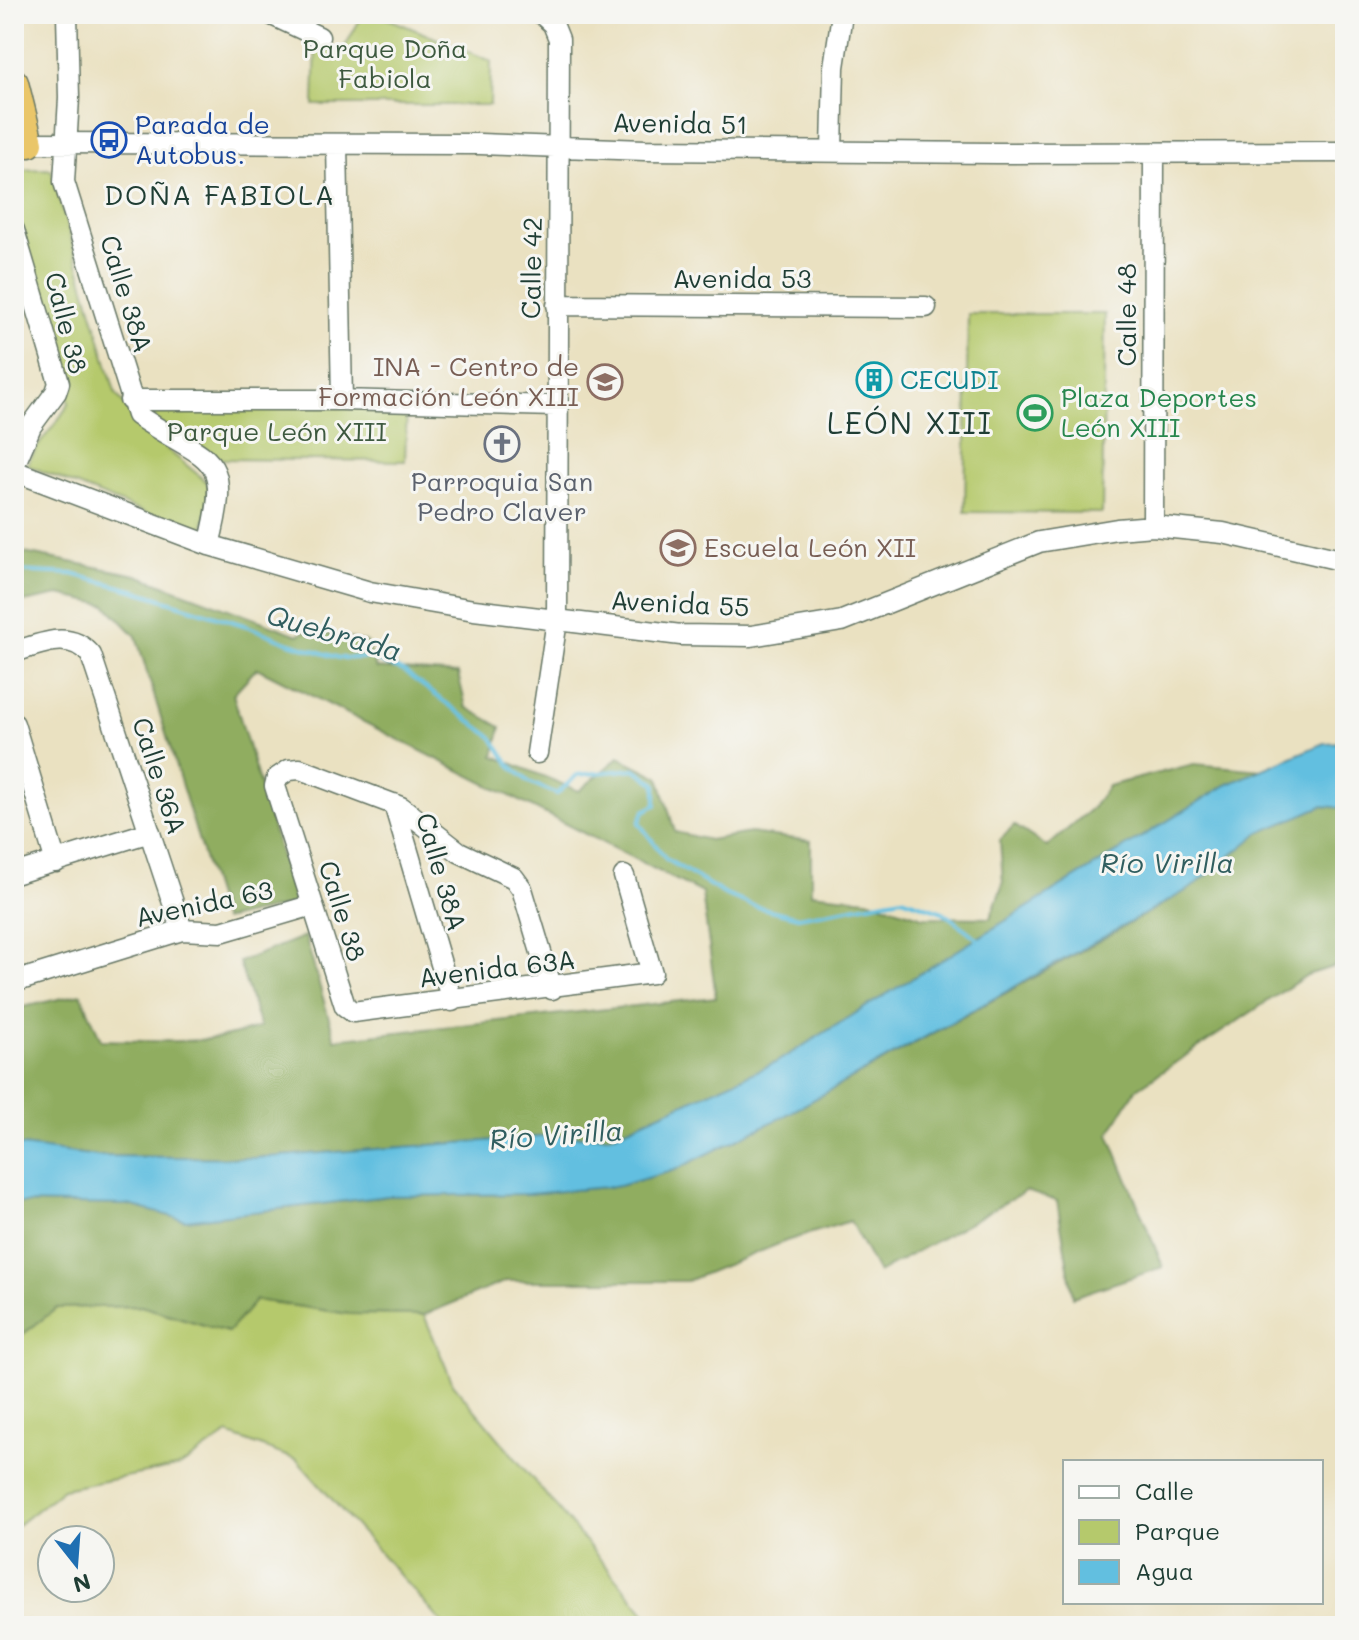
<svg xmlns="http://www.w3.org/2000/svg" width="1359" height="1640" font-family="Mali,sans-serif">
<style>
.green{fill:#b5c96c;stroke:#6a8350;stroke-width:2}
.forest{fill:#90ad60;stroke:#58754a;stroke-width:2}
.water{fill:#62bfe0;stroke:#407e8a;stroke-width:2}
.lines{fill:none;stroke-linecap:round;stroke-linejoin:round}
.stream{stroke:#62bfe0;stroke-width:4}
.minor-casing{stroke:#667665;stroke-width:23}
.highway-casing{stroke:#667665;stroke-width:31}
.minor{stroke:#fff;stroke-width:20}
.highway{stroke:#eac669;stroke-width:28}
.labels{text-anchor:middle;stroke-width:6;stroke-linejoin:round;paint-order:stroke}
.park-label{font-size:26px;fill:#3d593f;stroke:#f6f6f2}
.street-label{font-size:26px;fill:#1f3d34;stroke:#f6f6f2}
.transit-label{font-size:26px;fill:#164399;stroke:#f6f6f2;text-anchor:start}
.education-label{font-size:26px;fill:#785e54;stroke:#f6f6f2;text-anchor:end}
.culture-label{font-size:26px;fill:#0d838f;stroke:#f6f6f2;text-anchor:start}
.leisure-label{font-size:26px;fill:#27864d;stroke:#f6f6f2;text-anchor:start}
.worship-label{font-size:26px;fill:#5b616d;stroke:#f6f6f2}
.neighbourhood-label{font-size:28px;letter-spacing:2px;fill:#1f3d34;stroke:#f6f6f2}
.water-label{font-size:28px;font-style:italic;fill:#305e5f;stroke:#f6f6f2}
.quarter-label{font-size:30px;letter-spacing:2px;fill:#1f3d34;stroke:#f6f6f2}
</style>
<rect width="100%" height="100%" fill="#f6f6f2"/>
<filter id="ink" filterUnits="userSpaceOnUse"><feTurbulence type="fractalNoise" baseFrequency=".0125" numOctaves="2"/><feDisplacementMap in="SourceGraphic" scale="16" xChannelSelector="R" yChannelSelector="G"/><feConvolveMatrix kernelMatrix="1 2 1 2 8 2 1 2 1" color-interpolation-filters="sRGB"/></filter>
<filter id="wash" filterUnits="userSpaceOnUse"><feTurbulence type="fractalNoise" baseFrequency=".006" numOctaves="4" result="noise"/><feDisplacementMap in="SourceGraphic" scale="32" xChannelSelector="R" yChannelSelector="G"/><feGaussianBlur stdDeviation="1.8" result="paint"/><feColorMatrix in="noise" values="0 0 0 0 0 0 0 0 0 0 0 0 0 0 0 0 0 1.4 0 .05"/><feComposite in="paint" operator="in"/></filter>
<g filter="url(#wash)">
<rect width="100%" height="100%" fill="#eae1c1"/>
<path class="green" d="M 363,14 L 377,14 L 491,61 L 490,105 L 314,105 L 316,42 L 341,54 Z
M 51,169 L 115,392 L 140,427 L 207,482 L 211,494 L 201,536 L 27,465 C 38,440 57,426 69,403 L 14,201 L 14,170 Z
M 968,314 L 1105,314 L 1102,513 L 965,512 Z
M 147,404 L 407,405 L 405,461 L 220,459 L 158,422 Z
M 255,1300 L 349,1314 L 424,1315 L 453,1384 L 656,1626 L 445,1626 L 297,1460 L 228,1434 L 181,1466 L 63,1489 L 14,1528 L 14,1341 L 57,1308 L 141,1306 L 227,1332 Z"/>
<path class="forest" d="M 14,551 L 137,575 L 298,635 L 308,630 L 367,642 L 376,668 L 458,674 L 466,707 L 501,727 L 494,756 L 579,791 L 619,757 L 659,777 L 675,832 L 709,840 L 750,833 L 811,841 L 811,893 L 867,899 L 923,917 L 990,918 L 1003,884 L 1000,840 L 1014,825 L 1047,847 L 1093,807 L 1108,786 L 1194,764 L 1262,770 L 1226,785 L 775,1063 L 610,1136 L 551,1136 L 254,1158 L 97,1156 L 14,1145 L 14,1009 L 81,994 L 101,1040 C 155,1041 209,1046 260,1027 L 239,962 L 305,936 L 335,1039 L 716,997 L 702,893 L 257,668 L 233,694 L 295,904 L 223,920 L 136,636 L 106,605 L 59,595 L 14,604 Z
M 1322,806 L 1345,808 L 1345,963 L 1307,975 L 1136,1089 L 1109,1134 L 1163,1267 L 1073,1297 L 1057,1201 L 1026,1191 L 878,1273 L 850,1221 L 786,1241 L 687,1281 L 506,1281 L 424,1315 L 349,1314 L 256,1300 L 228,1332 L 141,1306 L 57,1308 L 14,1341 L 14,1203 L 129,1205 L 185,1220 L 388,1196 L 528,1194 L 619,1186 L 675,1170 L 784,1116 L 1087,948 L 1191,888 L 1259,833 Z"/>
<path class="water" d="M 1345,742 L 1345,808 L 1322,806 L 1259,833 L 1191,888 L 784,1116 L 675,1170 L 619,1186 L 528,1194 L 388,1196 L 185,1220 L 129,1205 L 14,1203 L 14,1145 L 97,1156 L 254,1158 L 551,1136 L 610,1136 L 775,1063 L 1226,785 L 1324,743 Z"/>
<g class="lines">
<path class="stream" d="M 14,571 L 72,574 L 133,590 L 247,626 L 290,643 L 339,658 L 370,658 L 403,671 L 492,737 L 510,765 L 529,782 L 557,794 L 577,775 L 635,769 L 656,784 L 656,805 L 644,811 L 639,823 L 666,859 L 726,895 L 754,906 L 798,917 L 902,898 L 943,912 L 979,940"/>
</g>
</g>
<g filter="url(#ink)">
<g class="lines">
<defs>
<path id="minor" d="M 67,14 L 69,98 L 64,182 L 137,415 C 207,464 234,448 209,545
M 270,14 L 319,37
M 14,143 L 480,144 L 645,150 L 997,153 L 1345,152
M 337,144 L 342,400
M 832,151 L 834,67 L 842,14
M 14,230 L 59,383 L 56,392 L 31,426 L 14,466
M 557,305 L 926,307
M 130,400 L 342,400 L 555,406
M 14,471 L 209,545 L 370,592 L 474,610 L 681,635 L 751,636 L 842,621 L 1039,542 L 1117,529 L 1153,526 L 1223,533 L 1345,561
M 1153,526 L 1154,153
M 14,652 C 41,644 70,629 91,655 L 182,930
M 14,724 L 56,862
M 537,753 L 557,620 L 559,39 L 553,24 L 542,14
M 394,804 L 452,1001
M 14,874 L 150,832
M 14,982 L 182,930 L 221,932 L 313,905
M 552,989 L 522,889 L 514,878 L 459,852 L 401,807 L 300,769 L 289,770 L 277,778 L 275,786 L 345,1006 L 353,1012 L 652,973 L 624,876"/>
<path id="highway" d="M 14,83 L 29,143"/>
</defs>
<use href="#minor" class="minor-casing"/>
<use href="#highway" class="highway-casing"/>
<use href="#minor" class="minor"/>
<use href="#highway" class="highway"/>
</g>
</g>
<defs>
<symbol id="bus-ring" viewBox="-11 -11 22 22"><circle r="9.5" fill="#f6f6f2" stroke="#1a4fb4" stroke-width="1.5"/><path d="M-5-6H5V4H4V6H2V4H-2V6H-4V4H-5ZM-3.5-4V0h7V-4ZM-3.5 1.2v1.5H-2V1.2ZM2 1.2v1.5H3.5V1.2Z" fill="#1a4fb4"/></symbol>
<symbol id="building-ring" viewBox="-11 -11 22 22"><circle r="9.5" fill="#f6f6f2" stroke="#0f9aa8" stroke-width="1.5"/><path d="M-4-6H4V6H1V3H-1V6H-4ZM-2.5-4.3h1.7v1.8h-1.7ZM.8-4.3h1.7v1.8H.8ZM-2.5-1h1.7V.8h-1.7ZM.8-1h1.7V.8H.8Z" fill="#0f9aa8"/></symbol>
<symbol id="university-ring" viewBox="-11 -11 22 22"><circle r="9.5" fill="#f6f6f2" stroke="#8d6e63" stroke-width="1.5"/><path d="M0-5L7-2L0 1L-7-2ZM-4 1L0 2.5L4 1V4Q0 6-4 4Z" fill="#8d6e63"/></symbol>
<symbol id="stadium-ring" viewBox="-11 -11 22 22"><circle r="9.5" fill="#f6f6f2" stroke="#2e9e5b" stroke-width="1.5"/><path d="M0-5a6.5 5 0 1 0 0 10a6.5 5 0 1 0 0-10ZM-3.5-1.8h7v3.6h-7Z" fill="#2e9e5b"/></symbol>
<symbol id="church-ring" viewBox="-11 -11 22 22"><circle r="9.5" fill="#f6f6f2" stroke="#6b7280" stroke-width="1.5"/><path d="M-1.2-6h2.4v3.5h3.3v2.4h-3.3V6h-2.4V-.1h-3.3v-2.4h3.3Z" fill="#6b7280"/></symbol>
<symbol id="school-ring" viewBox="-11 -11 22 22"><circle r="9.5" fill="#f6f6f2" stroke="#8d6e63" stroke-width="1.5"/><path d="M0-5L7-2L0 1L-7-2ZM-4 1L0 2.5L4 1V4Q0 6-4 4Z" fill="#8d6e63"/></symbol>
</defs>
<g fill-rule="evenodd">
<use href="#bus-ring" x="89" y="120" width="40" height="40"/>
<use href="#building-ring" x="854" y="360" width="40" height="40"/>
<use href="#university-ring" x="585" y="362" width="40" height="40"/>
<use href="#stadium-ring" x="1015" y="393" width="40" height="40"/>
<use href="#church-ring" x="482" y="424" width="40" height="40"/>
<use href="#school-ring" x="658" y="528" width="40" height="40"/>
</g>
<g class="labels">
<g class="park-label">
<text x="385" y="58">Parque Doña<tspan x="385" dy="30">Fabiola</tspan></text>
<text x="277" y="441">Parque León XIII</text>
</g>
<g class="street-label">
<text transform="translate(680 124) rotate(1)" y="9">Avenida 51</text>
<text transform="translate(532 268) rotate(-89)" y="9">Calle 42</text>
<text x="742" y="288">Avenida 53</text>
<text transform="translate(126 294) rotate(73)" y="9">Calle 38A</text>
<text transform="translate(1127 315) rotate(-90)" y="9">Calle 48</text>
<text transform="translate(66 323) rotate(76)" y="9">Calle 38</text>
<text transform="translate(680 604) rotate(3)" y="9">Avenida 55</text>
<text transform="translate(159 776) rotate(72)" y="9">Calle 36A</text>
<text transform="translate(441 872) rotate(74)" y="9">Calle 38A</text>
<text transform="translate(204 904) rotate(-12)" y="9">Avenida 63</text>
<text transform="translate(342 911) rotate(73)" y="9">Calle 38</text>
<text transform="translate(497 969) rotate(-7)" y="9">Avenida 63A</text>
</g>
<g class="transit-label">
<text x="135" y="134">Parada de<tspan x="135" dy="30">Autobus.</tspan></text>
</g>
<g class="education-label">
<text x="579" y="376">INA - Centro de<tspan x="579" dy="30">Formación León XIII</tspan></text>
<text x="704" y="557" text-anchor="start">Escuela León XII</text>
</g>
<g class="culture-label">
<text x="900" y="389">CECUDI</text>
</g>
<g class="leisure-label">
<text x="1061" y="407">Plaza Deportes<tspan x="1061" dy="30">León XIII</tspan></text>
</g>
<g class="worship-label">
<text x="502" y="491">Parroquia San<tspan x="502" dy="30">Pedro Claver</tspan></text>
</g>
<g class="neighbourhood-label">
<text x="220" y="205">DOÑA FABIOLA</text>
</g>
<g class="water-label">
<text transform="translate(334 633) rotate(16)" y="10">Quebrada</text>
<text x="1167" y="873">Río Virilla</text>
<text transform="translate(556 1135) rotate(-4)" y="10">Río Virilla</text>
</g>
<g class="quarter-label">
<text x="910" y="434">LEÓN XIII</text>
</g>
</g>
<rect width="1359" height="1640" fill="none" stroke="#f6f6f2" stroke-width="48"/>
<rect x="1063" y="1460" width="260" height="144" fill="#f6f6f2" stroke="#a0aca6" stroke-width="2"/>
<rect x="1079" y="1486" width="40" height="12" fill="#ffffff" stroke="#a0aca6" stroke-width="2"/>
<text x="1135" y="1500" font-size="24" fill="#1f3d34">Calle</text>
<rect x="1079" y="1520" width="40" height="24" fill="#b5c96c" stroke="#a0aca6" stroke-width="2"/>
<text x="1135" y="1540" font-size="24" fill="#1f3d34">Parque</text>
<rect x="1079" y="1560" width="40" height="24" fill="#62bfe0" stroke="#a0aca6" stroke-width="2"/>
<text x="1135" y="1580" font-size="24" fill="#1f3d34">Agua</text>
<g transform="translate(76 1564) rotate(163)"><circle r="38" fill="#f6f6f2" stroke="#a0aca6" stroke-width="2"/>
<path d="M0-6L14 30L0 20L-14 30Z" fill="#1f6fb2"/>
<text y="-12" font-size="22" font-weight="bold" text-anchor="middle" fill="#1f3d34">N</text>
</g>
</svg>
